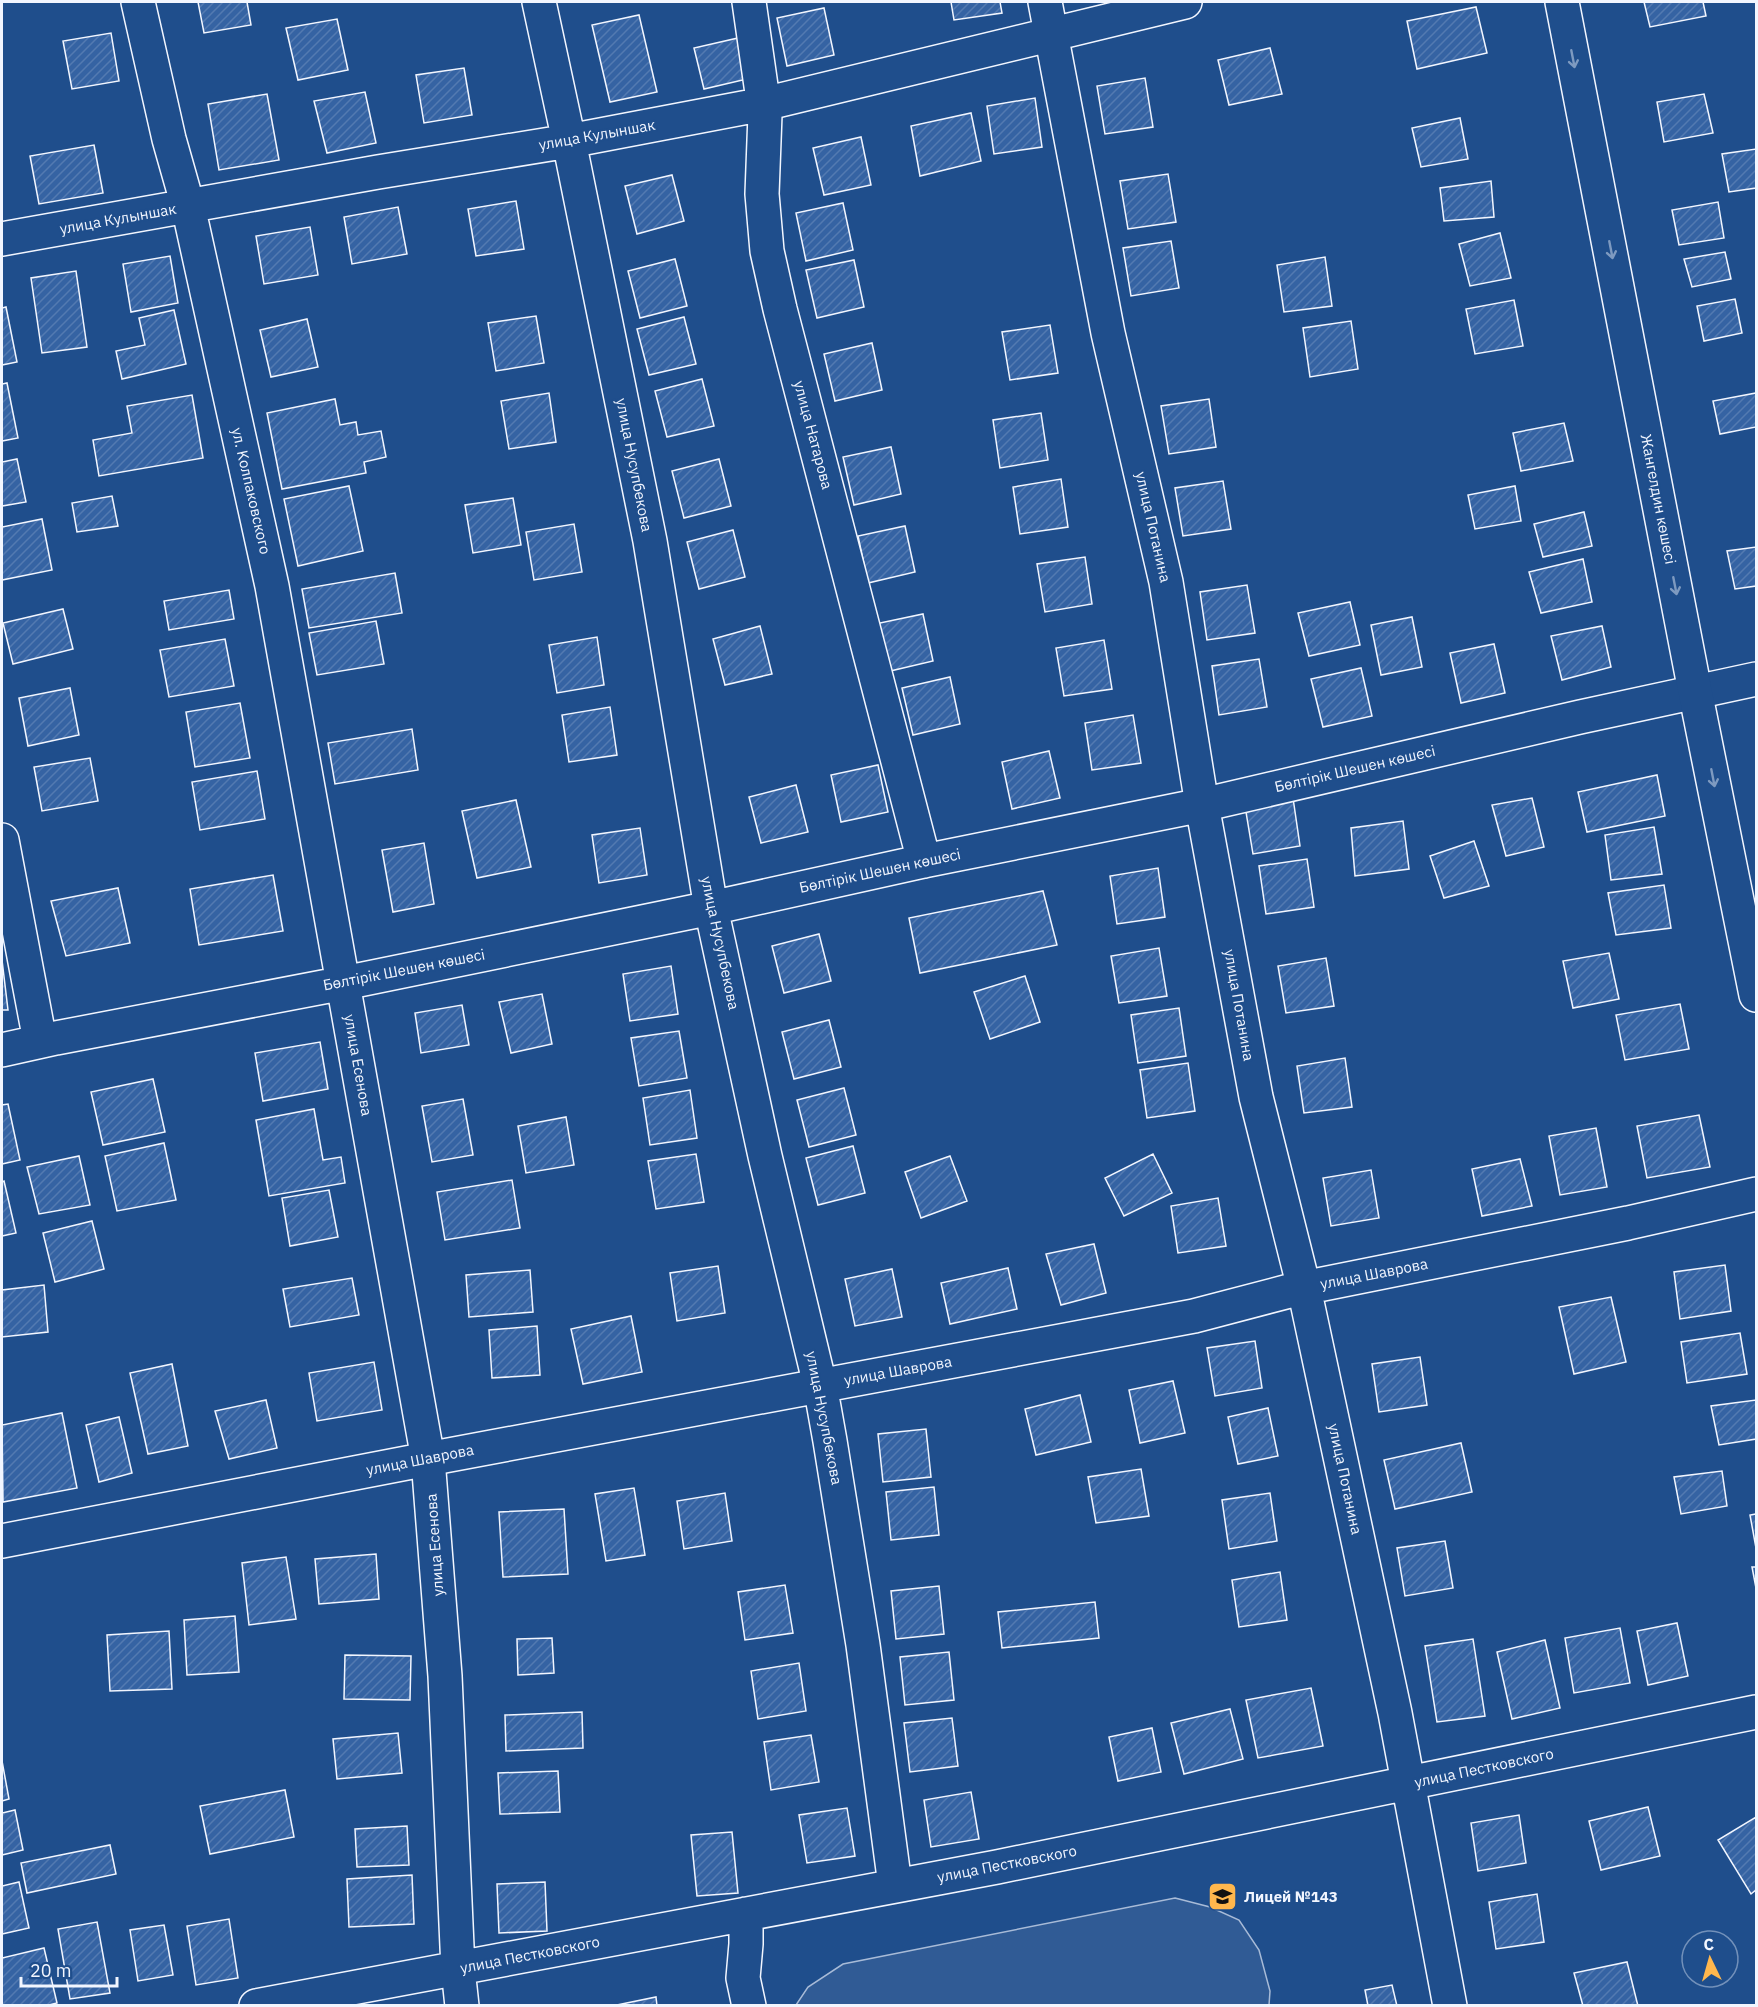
<svg xmlns="http://www.w3.org/2000/svg" width="1758" height="2007" font-family="'IBM Plex Sans',sans-serif">
<style>
.built{fill:#305b95;stroke:#a8bbd7;stroke-width:1.5}
.building{fill:url(#building-hatch);stroke:#f2f6ff;stroke-width:1.5}
.lines{fill:none;stroke-linecap:round;stroke-linejoin:round}
.minor-casing{stroke:#f2f6ff;stroke-width:36}
.major-casing{stroke:#f2f6ff;stroke-width:36}
.minor{stroke:#1f4e8c;stroke-width:33}
.major{stroke:#1f4e8c;stroke-width:33}
.oneway{stroke:#7e9ac0}
.labels{text-anchor:middle;stroke-width:4.5;stroke-linejoin:round;paint-order:stroke}
.street-label{font-size:15px;fill:#f2f6ff;stroke:#1f4e8c}
.poi-label{font-size:15px;font-weight:bold;fill:#f2f6ff;stroke:#1f4e8c;text-anchor:start}
</style>
<defs>
<pattern id="building-hatch" width="6" height="6" patternUnits="userSpaceOnUse" patternTransform="scale(1.5)"><rect width="6" height="6" fill="#3563a3"/><path d="M-1 1l2-2M0 6l6-6M5 7l2-2" fill="none" stroke="#537ab1"/></pattern>
</defs>
<rect width="100%" height="100%" fill="#1f4e8c"/>
<path class="built" d="M 1175,1898 L 1210,1907 L 1239,1920 L 1259,1950 L 1270,1991 L 1269,2005 L 796,2005 L 808,1987 L 843,1964 Z"/>
<path class="building" d="M 198,2 L 247,2 L 251,25 L 204,33 Z
M 951,2 L 1000,2 L 1002,13 L 954,20 Z
M 1644,2 L 1703,2 L 1706,16 L 1650,27 Z
M 1476,7 L 1487,53 L 1417,69 L 1407,21 Z
M 824,8 L 834,55 L 787,66 L 777,18 Z
M 639,15 L 657,92 L 610,102 L 592,25 Z
M 337,19 L 348,70 L 298,80 L 286,28 Z
M 111,33 L 119,81 L 72,89 L 63,41 Z
M 738,38 L 747,79 L 704,89 L 694,48 Z
M 1270,48 L 1282,94 L 1229,105 L 1218,60 Z
M 464,68 L 472,115 L 424,123 L 416,75 Z
M 1145,78 L 1153,127 L 1105,134 L 1097,86 Z
M 365,92 L 376,143 L 327,153 L 314,101 Z
M 267,94 L 279,160 L 219,170 L 208,104 Z
M 1704,94 L 1713,133 L 1664,142 L 1657,102 Z
M 1035,98 L 1042,147 L 994,154 L 987,106 Z
M 971,113 L 981,161 L 920,176 L 911,126 Z
M 1460,118 L 1468,159 L 1421,167 L 1412,128 Z
M 861,137 L 871,185 L 824,195 L 813,148 Z
M 94,145 L 103,193 L 39,204 L 30,156 Z
M 1756,149 L 1756,188 L 1729,192 L 1722,154 Z
M 1168,174 L 1176,222 L 1128,229 L 1120,181 Z
M 672,175 L 684,221 L 637,234 L 625,186 Z
M 1491,181 L 1494,217 L 1444,221 L 1440,188 Z
M 516,201 L 524,249 L 476,256 L 468,209 Z
M 1718,202 L 1724,238 L 1679,245 L 1672,210 Z
M 843,203 L 853,250 L 806,261 L 796,213 Z
M 398,207 L 407,254 L 352,264 L 344,217 Z
M 310,227 L 318,275 L 264,284 L 256,236 Z
M 1500,233 L 1511,278 L 1470,286 L 1459,244 Z
M 1171,241 L 1179,288 L 1131,296 L 1123,248 Z
M 1725,252 L 1731,279 L 1692,287 L 1684,259 Z
M 170,256 L 178,303 L 131,312 L 123,264 Z
M 1325,257 L 1332,306 L 1284,312 L 1277,265 Z
M 675,259 L 687,306 L 640,318 L 628,271 Z
M 854,260 L 864,307 L 817,318 L 806,270 Z
M 76,271 L 87,347 L 42,353 L 31,278 Z
M 1735,299 L 1742,333 L 1704,341 L 1697,306 Z
M 1514,300 L 1523,346 L 1475,354 L 1466,309 Z
M 6,307 L 17,362 L 2,365 L 2,308 Z
M 174,310 L 186,364 L 122,379 L 116,351 L 145,345 L 139,318 Z
M 536,316 L 544,363 L 496,371 L 488,323 Z
M 684,317 L 696,364 L 649,375 L 637,329 Z
M 307,319 L 318,367 L 271,377 L 260,330 Z
M 1351,321 L 1358,369 L 1310,377 L 1303,328 Z
M 1050,325 L 1058,373 L 1010,380 L 1002,332 Z
M 872,343 L 882,390 L 835,401 L 824,354 Z
M 702,379 L 714,426 L 667,437 L 655,391 Z
M 7,383 L 18,438 L 2,441 L 2,384 Z
M 549,393 L 556,442 L 509,449 L 501,401 Z
M 1756,393 L 1756,427 L 1720,434 L 1713,401 Z
M 192,395 L 203,458 L 99,476 L 93,440 L 132,433 L 127,406 Z
M 335,399 L 340,425 L 356,422 L 358,435 L 381,431 L 386,457 L 364,462 L 366,473 L 282,489 L 267,413 Z
M 1209,399 L 1216,447 L 1169,454 L 1161,406 Z
M 1041,413 L 1048,460 L 1000,468 L 993,420 Z
M 1564,423 L 1573,461 L 1521,471 L 1513,433 Z
M 891,447 L 901,494 L 854,505 L 843,457 Z
M 17,459 L 26,502 L 2,506 L 2,462 Z
M 719,459 L 731,506 L 684,518 L 672,471 Z
M 1061,479 L 1068,527 L 1020,534 L 1013,487 Z
M 1223,481 L 1231,529 L 1183,536 L 1175,488 Z
M 349,486 L 363,551 L 298,566 L 284,499 Z
M 1515,486 L 1521,521 L 1475,529 L 1468,495 Z
M 112,496 L 118,526 L 77,532 L 72,503 Z
M 513,498 L 521,545 L 473,553 L 465,505 Z
M 1584,512 L 1592,546 L 1543,557 L 1534,524 Z
M 42,519 L 52,570 L 2,580 L 2,527 Z
M 574,524 L 582,572 L 534,580 L 526,532 Z
M 905,526 L 915,572 L 868,583 L 858,536 Z
M 733,530 L 745,577 L 699,589 L 687,542 Z
M 1756,547 L 1756,586 L 1735,589 L 1727,551 Z
M 1085,557 L 1092,604 L 1045,612 L 1037,564 Z
M 1583,559 L 1592,602 L 1541,613 L 1529,572 Z
M 395,573 L 402,613 L 309,628 L 302,589 Z
M 1247,585 L 1255,633 L 1207,640 L 1200,592 Z
M 229,590 L 234,619 L 169,630 L 164,601 Z
M 1350,602 L 1360,645 L 1309,656 L 1298,613 Z
M 63,609 L 73,649 L 13,664 L 3,623 Z
M 923,614 L 933,661 L 886,672 L 875,624 Z
M 1412,617 L 1422,667 L 1381,675 L 1371,625 Z
M 376,621 L 384,664 L 317,675 L 309,633 Z
M 760,626 L 772,674 L 725,685 L 713,639 Z
M 1602,626 L 1611,667 L 1562,680 L 1551,636 Z
M 597,637 L 604,685 L 557,693 L 549,645 Z
M 225,639 L 234,686 L 169,697 L 160,650 Z
M 1104,640 L 1112,689 L 1064,696 L 1056,648 Z
M 1494,644 L 1505,693 L 1461,703 L 1450,653 Z
M 1259,659 L 1267,707 L 1219,715 L 1212,666 Z
M 1361,668 L 1372,716 L 1323,727 L 1311,679 Z
M 950,677 L 960,724 L 913,735 L 902,688 Z
M 70,688 L 79,735 L 28,746 L 19,698 Z
M 240,703 L 250,758 L 195,767 L 186,712 Z
M 610,707 L 617,755 L 569,762 L 562,715 Z
M 1133,715 L 1141,763 L 1092,770 L 1085,723 Z
M 412,729 L 418,770 L 335,784 L 328,743 Z
M 1049,751 L 1060,798 L 1012,809 L 1002,762 Z
M 90,758 L 98,801 L 42,811 L 34,767 Z
M 878,765 L 888,812 L 841,822 L 831,775 Z
M 257,771 L 265,819 L 200,830 L 192,782 Z
M 1657,775 L 1665,816 L 1587,832 L 1578,792 Z
M 796,785 L 808,832 L 761,843 L 749,797 Z
M 1293,798 L 1300,846 L 1253,854 L 1245,806 Z
M 1532,798 L 1544,847 L 1506,856 L 1492,805 Z
M 516,800 L 531,867 L 477,878 L 462,811 Z
M 1403,821 L 1409,869 L 1355,876 L 1351,828 Z
M 1654,827 L 1662,874 L 1611,880 L 1605,835 Z
M 640,828 L 647,875 L 599,883 L 592,835 Z
M 1474,841 L 1489,886 L 1444,898 L 1430,856 Z
M 424,843 L 434,904 L 393,912 L 382,850 Z
M 1307,859 L 1314,907 L 1266,914 L 1259,866 Z
M 1158,868 L 1165,917 L 1117,924 L 1110,876 Z
M 273,875 L 283,931 L 199,945 L 190,889 Z
M 1664,885 L 1671,928 L 1616,935 L 1608,893 Z
M 118,888 L 130,943 L 66,956 L 51,901 Z
M 1043,891 L 1057,945 L 920,973 L 909,918 Z
M 819,934 L 831,981 L 784,993 L 772,946 Z
M 1159,948 L 1167,996 L 1119,1003 L 1111,956 Z
M 1609,953 L 1619,999 L 1573,1008 L 1563,961 Z
M 1326,958 L 1334,1006 L 1286,1013 L 1278,966 Z
M 2,960 L 8,1010 L 2,1010 Z
M 671,966 L 678,1014 L 630,1021 L 623,974 Z
M 1025,976 L 1040,1022 L 990,1039 L 974,992 Z
M 542,994 L 552,1044 L 511,1053 L 499,1002 Z
M 1680,1004 L 1689,1049 L 1625,1060 L 1616,1015 Z
M 462,1005 L 469,1045 L 421,1053 L 415,1013 Z
M 1179,1008 L 1186,1056 L 1138,1063 L 1131,1015 Z
M 829,1020 L 841,1067 L 794,1079 L 782,1032 Z
M 679,1031 L 687,1078 L 639,1086 L 631,1038 Z
M 320,1042 L 328,1089 L 263,1101 L 255,1053 Z
M 1345,1058 L 1352,1107 L 1304,1113 L 1297,1066 Z
M 1188,1063 L 1195,1111 L 1147,1118 L 1140,1070 Z
M 153,1079 L 165,1132 L 103,1145 L 91,1092 Z
M 844,1088 L 856,1135 L 809,1147 L 797,1100 Z
M 690,1090 L 697,1138 L 650,1145 L 643,1098 Z
M 463,1099 L 473,1155 L 432,1162 L 422,1106 Z
M 8,1104 L 20,1160 L 2,1164 L 2,1105 Z
M 314,1109 L 323,1160 L 341,1157 L 345,1183 L 269,1196 L 256,1120 Z
M 1699,1115 L 1710,1167 L 1647,1178 L 1637,1126 Z
M 566,1117 L 574,1165 L 526,1173 L 518,1126 Z
M 1596,1128 L 1607,1187 L 1560,1195 L 1549,1136 Z
M 164,1143 L 176,1200 L 117,1211 L 105,1156 Z
M 853,1146 L 865,1193 L 818,1205 L 806,1158 Z
M 696,1154 L 704,1202 L 656,1209 L 648,1161 Z
M 1153,1154 L 1172,1193 L 1124,1216 L 1105,1178 Z
M 79,1156 L 90,1205 L 39,1214 L 27,1167 Z
M 950,1156 L 967,1201 L 921,1218 L 905,1172 Z
M 1520,1159 L 1532,1206 L 1482,1216 L 1472,1169 Z
M 1371,1170 L 1379,1218 L 1331,1226 L 1323,1178 Z
M 512,1180 L 520,1228 L 445,1240 L 437,1192 Z
M 4,1181 L 16,1233 L 2,1236 L 2,1182 Z
M 329,1190 L 338,1237 L 290,1246 L 282,1198 Z
M 1218,1198 L 1226,1246 L 1178,1253 L 1171,1206 Z
M 92,1221 L 104,1269 L 55,1282 L 43,1233 Z
M 1094,1244 L 1106,1293 L 1061,1305 L 1046,1254 Z
M 1725,1265 L 1731,1311 L 1680,1319 L 1674,1272 Z
M 718,1266 L 725,1313 L 677,1321 L 670,1273 Z
M 1008,1268 L 1017,1309 L 950,1324 L 941,1283 Z
M 892,1269 L 902,1317 L 855,1326 L 845,1279 Z
M 530,1270 L 533,1312 L 469,1317 L 466,1275 Z
M 352,1278 L 359,1315 L 290,1327 L 283,1289 Z
M 44,1285 L 48,1332 L 2,1337 L 2,1290 Z
M 1611,1297 L 1626,1362 L 1574,1374 L 1559,1307 Z
M 631,1316 L 642,1372 L 583,1384 L 571,1329 Z
M 537,1326 L 540,1375 L 492,1378 L 489,1330 Z
M 1740,1333 L 1747,1374 L 1687,1383 L 1681,1342 Z
M 1255,1341 L 1262,1388 L 1215,1396 L 1207,1348 Z
M 1420,1357 L 1427,1405 L 1379,1412 L 1372,1364 Z
M 374,1362 L 382,1410 L 317,1421 L 309,1373 Z
M 172,1364 L 188,1446 L 148,1454 L 130,1373 Z
M 1173,1381 L 1185,1433 L 1140,1443 L 1129,1390 Z
M 1080,1395 L 1091,1442 L 1036,1455 L 1025,1409 Z
M 266,1400 L 277,1448 L 229,1459 L 215,1411 Z
M 1756,1400 L 1756,1439 L 1719,1445 L 1711,1406 Z
M 1268,1408 L 1278,1456 L 1238,1464 L 1228,1417 Z
M 62,1413 L 77,1488 L 3,1502 L 2,1425 Z
M 119,1417 L 132,1473 L 99,1482 L 86,1425 Z
M 926,1429 L 931,1477 L 883,1482 L 878,1434 Z
M 1461,1443 L 1472,1492 L 1395,1509 L 1384,1460 Z
M 1141,1469 L 1149,1516 L 1096,1523 L 1088,1477 Z
M 1722,1471 L 1727,1506 L 1681,1514 L 1674,1477 Z
M 934,1487 L 939,1535 L 891,1540 L 886,1492 Z
M 634,1488 L 645,1555 L 606,1561 L 595,1494 Z
M 725,1493 L 732,1541 L 684,1549 L 677,1501 Z
M 1270,1493 L 1277,1541 L 1229,1549 L 1222,1500 Z
M 564,1509 L 568,1574 L 503,1577 L 499,1512 Z
M 1756,1514 L 1756,1548 L 1750,1515 Z
M 1445,1541 L 1453,1588 L 1405,1596 L 1397,1548 Z
M 376,1554 L 379,1599 L 319,1604 L 315,1559 Z
M 286,1557 L 296,1619 L 249,1625 L 242,1563 Z
M 1752,1567 L 1756,1567 L 1756,1588 Z
M 1280,1572 L 1287,1620 L 1239,1627 L 1232,1580 Z
M 785,1585 L 793,1633 L 745,1640 L 738,1592 Z
M 939,1586 L 944,1634 L 896,1639 L 891,1591 Z
M 1095,1602 L 1099,1638 L 1002,1648 L 998,1612 Z
M 235,1616 L 239,1672 L 187,1675 L 184,1620 Z
M 1677,1623 L 1688,1676 L 1648,1685 L 1637,1631 Z
M 1620,1628 L 1630,1683 L 1574,1693 L 1565,1638 Z
M 169,1631 L 172,1689 L 110,1691 L 107,1635 Z
M 552,1638 L 554,1673 L 518,1675 L 517,1639 Z
M 1473,1639 L 1485,1716 L 1437,1722 L 1425,1646 Z
M 1545,1640 L 1560,1708 L 1512,1719 L 1497,1652 Z
M 949,1652 L 954,1700 L 905,1705 L 900,1657 Z
M 345,1655 L 411,1656 L 410,1700 L 344,1699 Z
M 799,1663 L 806,1711 L 758,1719 L 751,1671 Z
M 1311,1688 L 1323,1746 L 1258,1758 L 1246,1700 Z
M 1230,1709 L 1243,1759 L 1184,1774 L 1171,1723 Z
M 582,1712 L 583,1748 L 506,1751 L 505,1715 Z
M 952,1718 L 958,1766 L 910,1772 L 904,1723 Z
M 1152,1728 L 1161,1772 L 1118,1781 L 1109,1737 Z
M 398,1733 L 402,1773 L 337,1779 L 333,1739 Z
M 811,1735 L 819,1782 L 771,1790 L 764,1742 Z
M 2,1761 L 9,1799 L 2,1801 Z
M 558,1771 L 560,1812 L 500,1814 L 498,1773 Z
M 285,1790 L 294,1837 L 210,1854 L 200,1806 Z
M 971,1792 L 979,1839 L 931,1847 L 924,1800 Z
M 1648,1807 L 1660,1856 L 1601,1870 L 1589,1821 Z
M 847,1808 L 855,1856 L 807,1863 L 799,1815 Z
M 15,1810 L 23,1850 L 2,1855 L 2,1813 Z
M 1519,1815 L 1526,1863 L 1478,1871 L 1471,1823 Z
M 1756,1817 L 1756,1890 L 1751,1894 L 1718,1840 Z
M 407,1826 L 409,1865 L 357,1867 L 355,1829 Z
M 732,1832 L 738,1893 L 697,1896 L 691,1835 Z
M 110,1845 L 116,1874 L 27,1893 L 21,1863 Z
M 412,1875 L 414,1924 L 349,1927 L 347,1879 Z
M 19,1882 L 29,1928 L 2,1934 L 2,1886 Z
M 545,1882 L 547,1931 L 499,1933 L 497,1884 Z
M 1537,1894 L 1544,1942 L 1496,1949 L 1489,1902 Z
M 229,1919 L 238,1978 L 196,1985 L 187,1926 Z
M 97,1922 L 110,1993 L 70,1999 L 58,1929 Z
M 164,1925 L 173,1975 L 138,1981 L 130,1930 Z
M 44,1948 L 57,2003 L 45,2006 L 2,2006 L 2,1958 Z
M 1627,1962 L 1638,2006 L 1583,2006 L 1574,1973 Z
M 1392,1985 L 1397,2006 L 1368,2006 L 1365,1990 Z
M 656,1997 L 657,2006 L 612,2006 Z"/>
<g class="lines">
<defs>
<path id="minor" d="M 138,2 L 169,139 L 188,206 L 272,586 L 428,1459 L 445,1676 L 458,1969 L 462,2006
M 539,2 L 569,141 L 650,541 L 711,908 L 765,1156 L 820,1385 L 830,1441 L 863,1645 L 895,1885
M 749,2 L 765,114 L 762,194 L 767,251 L 780,309 L 924,861
M 1045,2 L 1108,333 L 1166,582 L 1202,805 L 1256,1097 L 1304,1288 L 1395,1713 L 1450,2006
M 2,239 L 378,172 L 569,141 L 764,104 L 1185,2
M 2,840 L 40,1041
M 2,1050 L 56,1038 L 344,983 L 711,908 L 924,861 L 1202,805 L 1580,717 L 1756,679
M 2,1541 L 417,1461 L 1194,1316 L 1293,1290 L 1628,1223 L 1756,1194
M 746,1914 L 746,1944 L 743,1978 L 749,2006
M 256,2006 L 997,1867 L 1756,1712"/>
<path id="major" d="M 1562,2 L 1695,691 L 1756,995"/>
</defs>
<use href="#minor" class="minor-casing"/>
<use href="#major" class="major-casing"/>
<use href="#minor" class="minor"/>
<use href="#major" class="major"/>
</g>
<defs><path id="oneway-shaft" d="M-6 0H5M1.5-3L5.5 0L1.5 3" fill="none" stroke-width="1.6" stroke-linecap="round" stroke-linejoin="round" transform="scale(1.5)"/></defs>
<g class="oneway">
<use href="#oneway-shaft" transform="translate(1573 59) rotate(79)"/>
<use href="#oneway-shaft" transform="translate(1611 250) rotate(79)"/>
<use href="#oneway-shaft" transform="translate(1675 586) rotate(79)"/>
<use href="#oneway-shaft" transform="translate(1713 778) rotate(79)"/>
</g>
<defs>
<symbol id="school-square" viewBox="-11 -11 22 22"><rect x="-9" y="-9" width="18" height="18" rx="4" fill="#ffb74d" stroke="#1f4e8c"/><path d="M0-5L7-2L0 1L-7-2ZM-4 1L0 2.5L4 1V4Q0 6-4 4Z" fill="#111"/></symbol>
</defs>
<g fill-rule="evenodd">
<use href="#school-square" x="1206" y="1880" width="33" height="33"/>
</g>
<g class="labels">
<g class="street-label">
<text transform="translate(597 135) rotate(-10)" y="5">улица Кулыншак</text>
<text transform="translate(118 219) rotate(-10)" y="5">улица Кулыншак</text>
<text transform="translate(813 435) rotate(75)" y="5">улица Натарова</text>
<text transform="translate(634 465) rotate(79)" y="5">улица Нусупбекова</text>
<text transform="translate(251 491) rotate(77)" y="5">ул. Kолпаковского</text>
<text transform="translate(1658 499) rotate(79)" y="5">Жангелдин көшесі</text>
<text transform="translate(1153 527) rotate(77)" y="5">улица Потанина</text>
<text transform="translate(1355 769) rotate(-13)" y="5">Бөлтірік Шешен көшесі</text>
<text transform="translate(880 871) rotate(-12)" y="5">Бөлтірік Шешен көшесі</text>
<text transform="translate(720 943) rotate(78)" y="5">улица Нусупбекова</text>
<text transform="translate(404 970) rotate(-11)" y="5">Бөлтірік Шешен көшесі</text>
<text transform="translate(1239 1005) rotate(80)" y="5">улица Потанина</text>
<text transform="translate(358 1065) rotate(80)" y="5">улица Есенова</text>
<text transform="translate(1374 1274) rotate(-11)" y="5">улица Шаврова</text>
<text transform="translate(898 1371) rotate(-10)" y="5">улица Шаврова</text>
<text transform="translate(824 1418) rotate(79)" y="5">улица Нусупбекова</text>
<text transform="translate(420 1460) rotate(-11)" y="5">улица Шаврова</text>
<text transform="translate(1345 1479) rotate(78)" y="5">улица Потанина</text>
<text transform="translate(435 1545) rotate(-94)" y="5">улица Есенова</text>
<text transform="translate(1484 1768) rotate(-12)" y="5">улица Пестковского</text>
<text transform="translate(1007 1864) rotate(-11)" y="5">улица Пестковского</text>
<text transform="translate(530 1955) rotate(-11)" y="5">улица Пестковского</text>
</g>
<g class="poi-label">
<text x="1244" y="1902">Лицей №143</text>
</g>
</g>
<rect width="1758" height="2007" fill="none" stroke="#f2f6ff" stroke-width="6"/>
<g transform="translate(1710 1959) rotate(355)"><circle r="28" fill="#1f4e8c" stroke="#7391ba" stroke-width="1.5"/>
<path d="M0-4.5L10 22L0 15L-10 22Z" fill="#ffb74d"/>
<text y="-9" font-size="16" font-weight="bold" text-anchor="middle" fill="#f2f6ff">С</text>
</g>
<path d="M21 1977v9h96v-9" fill="none" stroke="#f2f6ff" stroke-width="3"/>
<text x="30" y="1977" font-size="18" fill="#f2f6ff" stroke="#1f4e8c" stroke-width="4.5" paint-order="stroke">20 m</text>
</svg>
